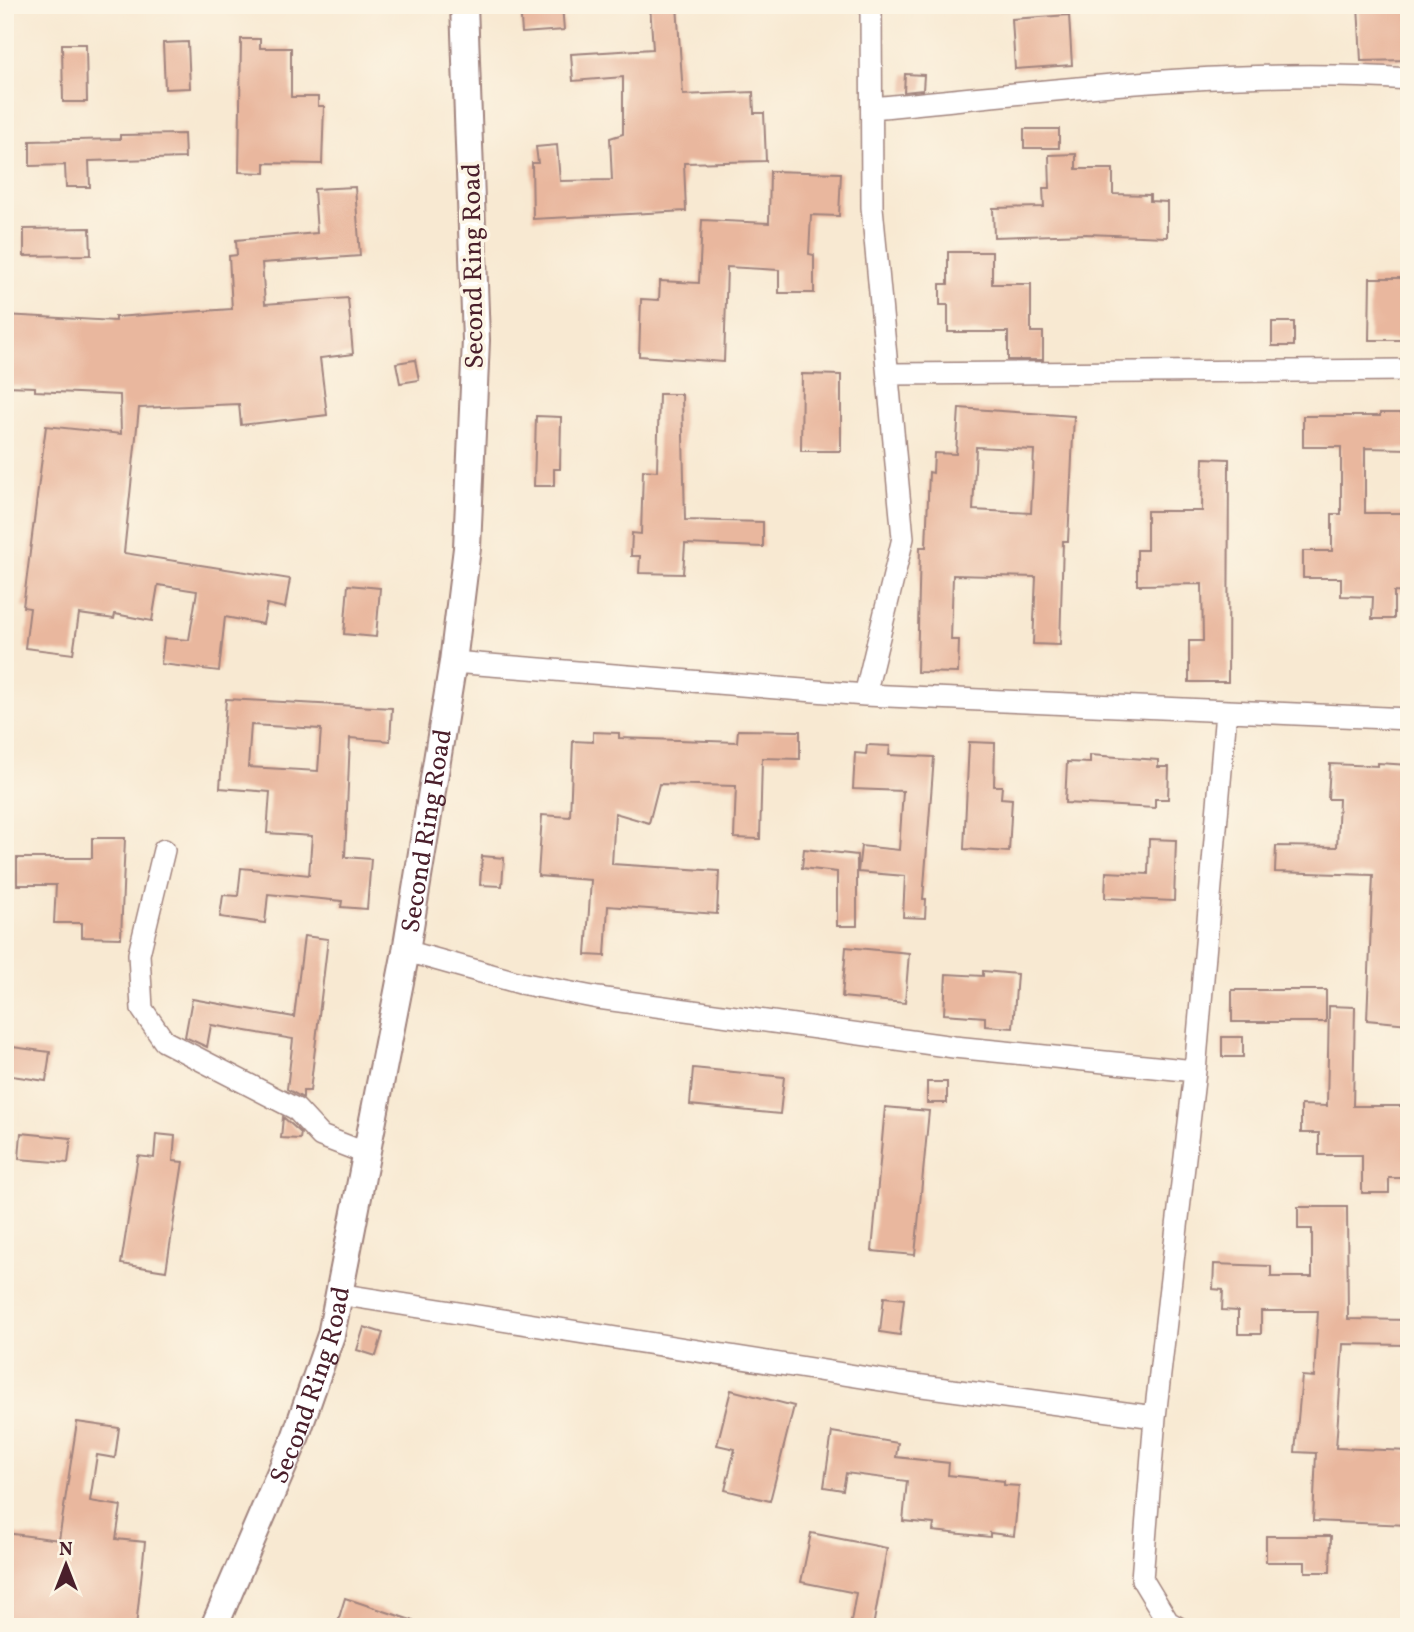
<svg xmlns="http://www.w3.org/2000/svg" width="1414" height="1632" font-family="Vollkorn,serif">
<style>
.building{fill:#e9b79e;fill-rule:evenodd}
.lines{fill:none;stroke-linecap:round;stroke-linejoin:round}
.minor-casing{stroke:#a1847e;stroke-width:24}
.tertiary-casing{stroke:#a1847e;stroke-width:30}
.minor{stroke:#fff;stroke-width:21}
.tertiary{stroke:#fff;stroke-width:26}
.labels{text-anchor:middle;stroke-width:7;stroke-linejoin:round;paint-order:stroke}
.street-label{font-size:26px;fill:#4a1f2b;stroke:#fcf5e5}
</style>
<rect width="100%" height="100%" fill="#fcf5e5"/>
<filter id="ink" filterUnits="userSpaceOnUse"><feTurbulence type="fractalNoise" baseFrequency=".0143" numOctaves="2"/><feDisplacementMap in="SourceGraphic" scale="14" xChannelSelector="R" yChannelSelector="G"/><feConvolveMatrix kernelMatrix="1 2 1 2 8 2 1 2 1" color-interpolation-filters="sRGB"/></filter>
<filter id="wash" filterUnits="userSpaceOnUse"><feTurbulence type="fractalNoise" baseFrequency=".00686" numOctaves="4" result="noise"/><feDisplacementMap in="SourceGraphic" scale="28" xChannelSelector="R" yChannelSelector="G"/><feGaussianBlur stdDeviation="1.57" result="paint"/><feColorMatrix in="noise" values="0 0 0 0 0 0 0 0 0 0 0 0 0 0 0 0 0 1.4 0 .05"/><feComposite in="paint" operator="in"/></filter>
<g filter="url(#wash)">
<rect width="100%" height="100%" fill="#f8e9d2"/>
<g id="blocks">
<path class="building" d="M 520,5 L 562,5 L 564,30 L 522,33 Z
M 650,5 L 677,5 L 683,95 L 753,92 L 754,113 L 764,113 L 766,161 L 684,163 L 686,211 L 533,219 L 532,163 L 538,163 L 536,147 L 557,145 L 560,181 L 612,180 L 610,138 L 623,134 L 623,77 L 573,81 L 571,54 L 653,49 Z
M 1358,5 L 1409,5 L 1409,60 L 1361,61 Z
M 1069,15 L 1072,65 L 1015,69 L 1012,19 Z
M 241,39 L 260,39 L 260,48 L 291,48 L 291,97 L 318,97 L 318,106 L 324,106 L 322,164 L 265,163 L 265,173 L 239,172 Z
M 188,42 L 190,88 L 165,89 L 163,43 Z
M 62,44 L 86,44 L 87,102 L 63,102 Z
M 905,74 L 924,75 L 923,90 L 904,92 Z
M 1024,129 L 1059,129 L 1059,148 L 1024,148 Z
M 184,134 L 185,158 L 89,161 L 90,187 L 66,187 L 65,165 L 30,166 L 30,141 L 120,139 L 120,135 Z
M 1076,154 L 1076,169 L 1113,169 L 1113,194 L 1150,195 L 1150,201 L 1167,202 L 1167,237 L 1086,234 L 994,237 L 993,208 L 1044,207 L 1043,188 L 1050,188 L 1049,155 Z
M 770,171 L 841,173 L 839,216 L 811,215 L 809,254 L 814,255 L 814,293 L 779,293 L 779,270 L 727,267 L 724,362 L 639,356 L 641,299 L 659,300 L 660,281 L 699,283 L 702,220 L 769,223 Z
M 355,187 L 360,256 L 262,263 L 265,304 L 348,298 L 353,354 L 320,358 L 327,415 L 241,425 L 239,404 L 139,408 L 124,553 L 290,579 L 285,608 L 267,604 L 263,624 L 225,617 L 219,671 L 161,664 L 164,638 L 189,640 L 197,591 L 158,585 L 152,621 L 115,614 L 114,619 L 79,614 L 73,654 L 25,648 L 30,608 L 23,607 L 46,426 L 121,434 L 120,395 L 35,391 L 35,387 L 5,386 L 5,315 L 115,321 L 115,317 L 232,309 L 229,256 L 237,255 L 236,240 L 317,233 L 314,189 Z
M 90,228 L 91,255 L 24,256 L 24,229 Z
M 948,252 L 992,252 L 992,284 L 1031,284 L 1031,332 L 1043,332 L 1043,360 L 1008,360 L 1008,332 L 948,332 L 948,305 L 940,305 L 940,284 L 948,284 Z
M 1370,278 L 1409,278 L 1409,340 L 1369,340 Z
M 1272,322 L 1294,322 L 1294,346 L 1272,346 Z
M 415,360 L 419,380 L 400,383 L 396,363 Z
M 802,374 L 841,375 L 841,451 L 801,451 Z
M 659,394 L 682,394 L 685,520 L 763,522 L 763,547 L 685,544 L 683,574 L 639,573 L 640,556 L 631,556 L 632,533 L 641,534 L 643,470 L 657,471 Z
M 959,408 L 1074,416 L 1068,541 L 1063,541 L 1060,645 L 1033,644 L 1036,577 L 953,575 L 951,640 L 959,640 L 958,673 L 917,672 L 920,547 L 926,547 L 929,472 L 933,473 L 934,453 L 956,454 ZM 976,447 L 1034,450 L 1031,513 L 973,510 Z
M 1380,413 L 1409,413 L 1409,449 L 1365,448 L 1365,513 L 1409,513 L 1409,584 L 1407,593 L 1394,592 L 1394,619 L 1372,619 L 1373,597 L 1341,596 L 1341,578 L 1303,578 L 1303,551 L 1332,551 L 1332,514 L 1341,514 L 1341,447 L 1303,447 L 1303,416 L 1380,416 Z
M 536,416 L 561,417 L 560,469 L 554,469 L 554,486 L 534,486 Z
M 1203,458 L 1229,459 L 1228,682 L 1189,682 L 1189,641 L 1203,641 L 1202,584 L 1137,585 L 1137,550 L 1147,550 L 1147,511 L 1202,511 Z
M 348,585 L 380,588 L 376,637 L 344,634 Z
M 226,699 L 392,708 L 390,741 L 350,738 L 345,857 L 371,859 L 367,909 L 341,907 L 342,901 L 268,894 L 265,923 L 220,917 L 223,895 L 238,896 L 241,868 L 309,875 L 312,836 L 267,833 L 270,792 L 220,788 ZM 251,725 L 321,729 L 318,771 L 248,767 Z
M 738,730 L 800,731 L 800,759 L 762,758 L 760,839 L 734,838 L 736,786 L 659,784 L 649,823 L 615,813 L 612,864 L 719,871 L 717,914 L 608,906 L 605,956 L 586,955 L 591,880 L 538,876 L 542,815 L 570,817 L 573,741 L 593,742 L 593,732 L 619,733 L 619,738 L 737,742 Z
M 969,742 L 995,743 L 994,786 L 1002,786 L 1001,798 L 1012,799 L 1009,852 L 964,849 Z
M 867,745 L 890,746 L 889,755 L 934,757 L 923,899 L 926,899 L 925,918 L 903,917 L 905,876 L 858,872 L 861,846 L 899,850 L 903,791 L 853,789 L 855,753 L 866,754 Z
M 1090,755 L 1158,760 L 1158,767 L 1169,767 L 1168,799 L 1155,799 L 1155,808 L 1065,803 L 1067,762 L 1090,763 Z
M 1378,763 L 1409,765 L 1409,1024 L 1367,1020 L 1373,875 L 1275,872 L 1276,846 L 1337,847 L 1339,799 L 1328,799 L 1330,764 L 1378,766 Z
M 92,838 L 125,838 L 121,938 L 82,937 L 82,923 L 54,923 L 56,885 L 17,885 L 17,858 L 92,858 Z
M 1149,839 L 1176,840 L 1174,901 L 1105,898 L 1106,872 L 1148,874 Z
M 804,849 L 857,855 L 857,926 L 837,926 L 837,872 L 802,868 Z
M 482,856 L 504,858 L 502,886 L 480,885 Z
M 304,936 L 328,939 L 310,1091 L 303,1091 L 303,1098 L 287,1089 L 293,1039 L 211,1025 L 207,1047 L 185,1037 L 192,999 L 294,1017 Z
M 846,947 L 909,953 L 905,1003 L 842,997 Z
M 983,971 L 1017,974 L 1013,1028 L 985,1026 L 985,1017 L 944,1014 L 946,974 L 983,976 Z
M 1232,990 L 1326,990 L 1326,1022 L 1232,1022 Z
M 1329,1006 L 1355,1007 L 1353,1106 L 1409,1106 L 1409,1178 L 1389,1178 L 1389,1193 L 1362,1193 L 1362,1155 L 1319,1155 L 1319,1133 L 1301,1133 L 1301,1105 L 1327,1106 Z
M 1222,1037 L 1243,1037 L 1243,1057 L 1222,1057 Z
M 5,1046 L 50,1052 L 46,1081 L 5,1075 Z
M 693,1068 L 784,1077 L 780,1114 L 690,1105 Z
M 927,1082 L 947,1082 L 947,1103 L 927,1103 Z
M 885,1107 L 929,1111 L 915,1255 L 872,1251 Z
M 283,1117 L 301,1133 L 300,1139 L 281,1138 Z
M 21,1133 L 71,1138 L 68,1163 L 19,1159 Z
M 156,1134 L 175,1136 L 173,1161 L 183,1162 L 166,1271 L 121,1264 L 138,1156 L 154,1158 Z
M 1298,1207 L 1347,1207 L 1348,1319 L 1409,1320 L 1409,1345 L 1343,1344 L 1336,1448 L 1409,1451 L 1409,1525 L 1313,1521 L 1316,1453 L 1295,1452 L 1302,1376 L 1314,1377 L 1318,1311 L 1261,1311 L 1261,1334 L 1238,1334 L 1238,1311 L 1222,1310 L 1223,1290 L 1213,1289 L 1214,1264 L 1271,1266 L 1271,1277 L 1312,1277 L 1312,1229 L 1298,1229 Z
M 884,1297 L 904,1299 L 900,1335 L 880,1332 Z
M 364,1327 L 383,1333 L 376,1356 L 357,1350 Z
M 731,1390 L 794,1406 L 770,1501 L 725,1490 L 735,1449 L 717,1445 Z
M 77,1422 L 119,1428 L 115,1458 L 97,1455 L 90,1501 L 121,1506 L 116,1539 L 145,1542 L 136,1627 L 69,1627 L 5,1621 L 5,1533 L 59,1540 Z
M 832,1432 L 898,1443 L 896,1457 L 949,1463 L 948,1475 L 1004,1481 L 1004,1485 L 1019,1486 L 1014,1536 L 990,1533 L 990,1537 L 933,1531 L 934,1524 L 903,1521 L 907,1481 L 846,1473 L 843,1490 L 824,1487 Z
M 811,1533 L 887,1548 L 873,1627 L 850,1627 L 856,1593 L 801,1582 Z
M 1266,1536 L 1331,1536 L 1330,1572 L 1305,1572 L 1305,1562 L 1266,1562 Z
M 345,1598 L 420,1623 L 419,1627 L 357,1627 L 338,1621 Z"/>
</g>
</g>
<g filter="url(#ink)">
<use href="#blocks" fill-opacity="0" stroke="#a1847e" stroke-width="2"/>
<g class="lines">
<defs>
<path id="minor" d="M 872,108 C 1051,91 1229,67 1409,79
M 889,374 L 1409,370
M 453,662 L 865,695 L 1409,719
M 865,695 L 903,538 L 872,207 L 871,5
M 164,850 L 139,954 L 142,1009 L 164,1041 L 296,1109 L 321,1136 L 365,1153
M 406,951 L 520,983 L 598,998 L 954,1047 L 1195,1071
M 338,1294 L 900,1383 L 1155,1417
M 1177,1627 L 1168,1622 L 1142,1579 L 1155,1417 L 1195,1071 L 1226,712"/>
<g id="tertiary">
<path id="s1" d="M 214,1627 L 294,1441 L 331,1335 L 406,951 L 453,662 L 467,548 L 476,340 L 464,5"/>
</g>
</defs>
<use href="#minor" class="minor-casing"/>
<use href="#tertiary" class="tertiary-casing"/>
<use href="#minor" class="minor"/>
<use href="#tertiary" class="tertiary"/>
</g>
</g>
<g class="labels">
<g class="street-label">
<text transform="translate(472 266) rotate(-91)" y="9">Second Ring Road</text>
<text dy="9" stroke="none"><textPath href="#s1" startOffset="828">Second Ring Road</textPath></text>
<text dy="9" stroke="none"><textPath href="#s1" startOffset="261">Second Ring Road</textPath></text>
</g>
</g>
<rect width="1414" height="1632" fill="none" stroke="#fcf5e5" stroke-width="28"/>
<g transform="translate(66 1565)" stroke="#fcf5e5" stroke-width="5" paint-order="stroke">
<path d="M0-5L12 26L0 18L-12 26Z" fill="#4a1f2b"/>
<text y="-10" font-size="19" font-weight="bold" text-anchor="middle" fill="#4a1f2b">N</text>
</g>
</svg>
